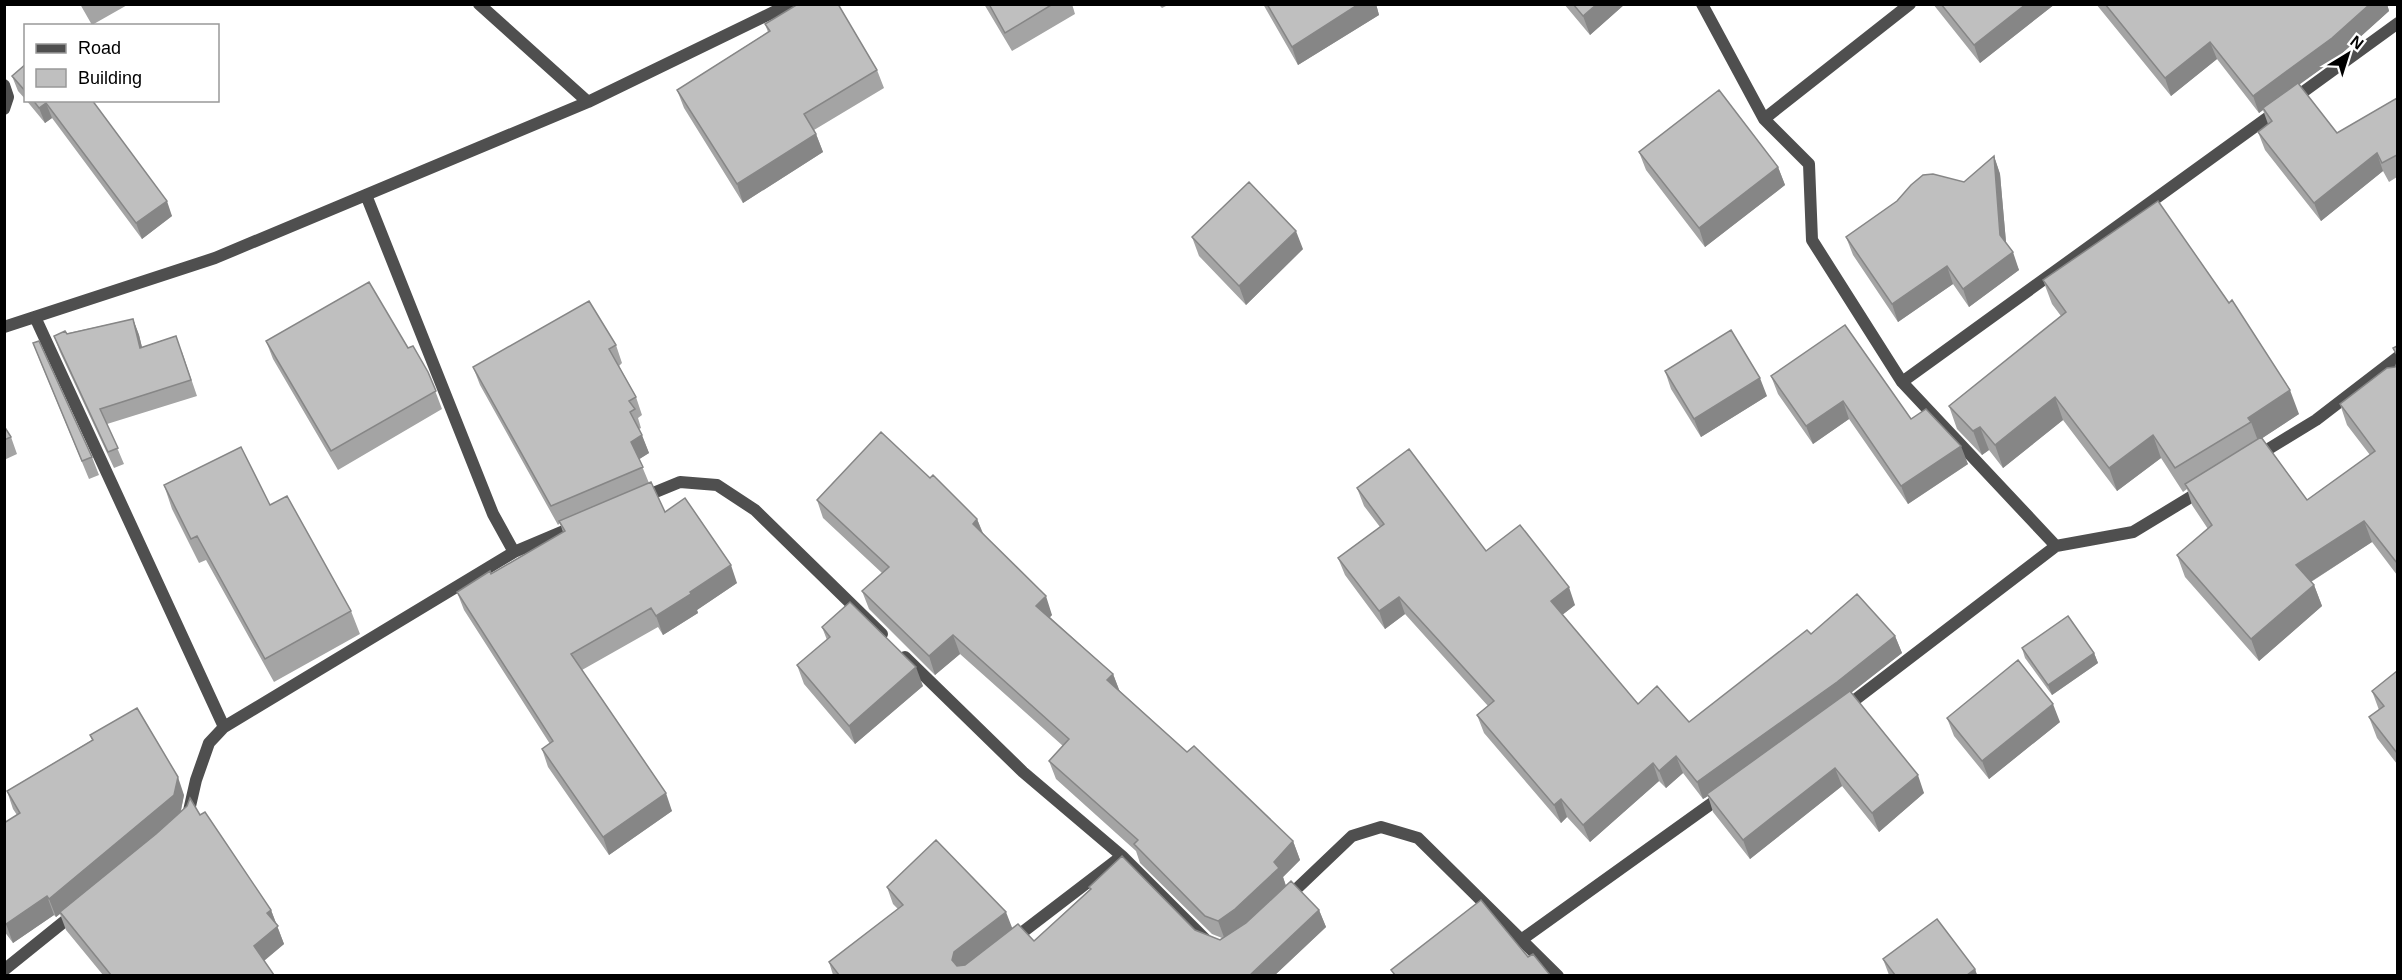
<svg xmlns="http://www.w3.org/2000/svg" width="2402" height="980" font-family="Arial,sans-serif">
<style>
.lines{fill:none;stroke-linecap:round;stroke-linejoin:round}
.street{stroke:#4f4f4f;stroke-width:12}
.wall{fill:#a4a4a4}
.shaded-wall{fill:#868686}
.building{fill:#bfbfbf;stroke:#868686;stroke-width:1.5}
</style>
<rect width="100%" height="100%" fill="#fff"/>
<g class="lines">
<path class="street" d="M 479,4 L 588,102
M 1702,4 L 1764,119 L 1809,164 L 1812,240 L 1902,382 L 2056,546 L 2133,532 L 2204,489
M 4,85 L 8,97 L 4,109
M 2292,100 L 2398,23
M 1764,119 L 1910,4
M 366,195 L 493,514 L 514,552
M 35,317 L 224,727
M 4,327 L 215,258 L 588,102 L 790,4
M 1902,382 L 2278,110
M 2257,456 L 2316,420 L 2398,357
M 641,498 L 680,482 L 717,485 L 755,510 L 882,634
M 905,657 L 1023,772 L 1122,856 L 1207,941
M 1843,709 L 2056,546
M 188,815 L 196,780 L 209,743 L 224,727 L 514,552 L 578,525
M 1288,897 L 1352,836 L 1381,827 L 1418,838 L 1558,976
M 1521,940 L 1722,796
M 1011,941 L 1122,856
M 4,970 L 76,912"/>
</g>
<path class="wall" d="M 80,4 L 129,4 L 92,25 Z
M 984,4 L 1072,4 L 1075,14 L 1012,51 Z
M 1158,4 L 1170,4 L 1162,8 Z
M 1263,4 L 1376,4 L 1379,15 L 1298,65 Z
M 1564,4 L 1625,4 L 1590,35 Z
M 1933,4 L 2055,4 L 1980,63 Z
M 2096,4 L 2387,4 L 2389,11 L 2339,56 L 2299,84 L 2337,133 L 2397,98 L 2397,177 L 2389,182 L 2383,171 L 2321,221 L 2265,150 L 2258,132 L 2268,124 L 2263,110 L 2259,113 L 2217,59 L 2171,96 Z
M 765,24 L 877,70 L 884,88 L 814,130 L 816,134 L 823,152 L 743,203 L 684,108 L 677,90 L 768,32 Z
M 26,64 L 26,100 L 18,91 L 12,76 Z
M 26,100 L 92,100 L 172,216 L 142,239 L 52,118 L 45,123 Z
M 1639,152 L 1778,167 L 1785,185 L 1705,247 L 1646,170 Z
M 1994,156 L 2000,174 L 2006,243 L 2019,270 L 1969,307 L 1953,284 L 1898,322 L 1853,255 L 1846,237 L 1964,182 Z
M 1192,237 L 1303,249 L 1246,305 L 1199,256 Z
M 2043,280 L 2299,414 L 2262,438 L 2307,500 L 2370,455 L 2347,425 L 2340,404 L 2395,367 L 2397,363 L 2397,575 L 2372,542 L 2311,582 L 2314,585 L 2322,606 L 2259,661 L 2185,577 L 2177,555 L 2208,529 L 2192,505 L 2187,489 L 2183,492 L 2161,458 L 2117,491 L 2063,420 L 2003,468 L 1989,450 L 1982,455 L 1957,429 L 1949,406 L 2061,316 L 2052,304 Z
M 133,319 L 139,335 L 142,347 L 182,352 L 197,396 L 107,424 L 124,464 L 114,468 L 60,352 L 54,336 Z
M 266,341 L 408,348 L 428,372 L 442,409 L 338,470 L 273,359 Z
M 33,343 L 92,457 L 99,475 L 89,479 L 40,361 Z
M 616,345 L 622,363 L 619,366 L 636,397 L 642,415 L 638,418 L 641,428 L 639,429 L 649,453 L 639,459 L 649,483 L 665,512 L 737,583 L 697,610 L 698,613 L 663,635 L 658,627 L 582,670 L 672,811 L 609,855 L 548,767 L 542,749 L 550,744 L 464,610 L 457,592 L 491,574 L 563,532 L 560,523 L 558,525 L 480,385 L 473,367 Z
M 1665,371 L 1767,396 L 1701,437 L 1671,389 Z
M 1771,376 L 1911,419 L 1968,464 L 1908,504 L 1849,419 L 1813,444 L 1778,394 Z
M 4,426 L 11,437 L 17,454 L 4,460 Z
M 930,478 L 977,519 L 983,533 L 1052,615 L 1050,617 L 1113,674 L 1119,690 L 1187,752 L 1293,841 L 1300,860 L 1283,877 L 1286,886 L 1319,910 L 1326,927 L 1275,975 L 833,975 L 829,962 L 898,909 L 893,904 L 887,887 L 1012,928 L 1034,941 L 1090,889 L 1089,887 L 1220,940 L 1222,938 L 1212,934 L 1140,863 L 1136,851 L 1056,779 L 1049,761 L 1063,746 L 960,654 L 935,675 L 869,609 L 862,591 L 882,573 L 823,518 L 817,500 Z
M 164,485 L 270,505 L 351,611 L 360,634 L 274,682 L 206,560 L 199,563 L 172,509 Z
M 1357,488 L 1486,551 L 1575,605 L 1562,615 L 1638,704 L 1689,722 L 1811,634 L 1895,636 L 1902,653 L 1851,693 L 1924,793 L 1879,832 L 1842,786 L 1750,859 L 1713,812 L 1708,796 L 1703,799 L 1683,773 L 1666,788 L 1659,781 L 1590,842 L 1567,817 L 1561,823 L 1484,733 L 1477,715 L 1488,706 L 1405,614 L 1385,629 L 1345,575 L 1338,558 L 1380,527 L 1364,506 Z
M 822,627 L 923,686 L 855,744 L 804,684 L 797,665 L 827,640 Z
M 2022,648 L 2094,653 L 2098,663 L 2052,695 L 2025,658 Z
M 2397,671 L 2397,764 L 2377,738 L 2369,717 L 2379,710 L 2372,691 Z
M 1947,718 L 2060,722 L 1989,779 L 1954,736 Z
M 90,735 L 184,795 L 181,811 L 200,815 L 271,910 L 284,944 L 264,961 L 274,975 L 103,975 L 66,930 L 60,914 L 56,917 L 54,915 L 13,943 L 4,931 L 4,823 L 17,815 L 13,809 L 7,791 L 92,740 Z
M 1883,959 L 1975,969 L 1977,975 L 1889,975 Z"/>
<path class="shaded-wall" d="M 1359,4 L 1376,4 L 1379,15 L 1298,65 L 1292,47 Z
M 1597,4 L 1625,4 L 1590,35 L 1583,16 Z
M 2026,4 L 2055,4 L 1980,63 L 1974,45 Z
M 2370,4 L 2387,4 L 2389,11 L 2339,56 L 2264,110 L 2263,108 L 2263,110 L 2259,113 L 2253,96 Z
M 2210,42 L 2217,59 L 2171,96 L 2165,78 Z
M 46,103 L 52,118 L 45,123 L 39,108 Z
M 816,134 L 823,152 L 743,203 L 737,184 Z
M 2377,153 L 2383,171 L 2321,221 L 2314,203 Z
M 1994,156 L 2000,174 L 2007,253 L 2000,235 Z
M 1778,167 L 1785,185 L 1705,247 L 1699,228 Z
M 167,201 L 172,216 L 142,239 L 136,223 Z
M 1296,231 L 1303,249 L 1246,305 L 1239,286 Z
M 2013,252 L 2019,270 L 1969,307 L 1963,289 Z
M 1947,266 L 1953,284 L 1898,322 L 1892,304 Z
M 133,319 L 139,335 L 146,364 L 140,348 Z
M 1760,378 L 1767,396 L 1701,437 L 1694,419 Z
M 2290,390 L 2299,414 L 2258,441 L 2251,422 L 2248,418 Z
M 2055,397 L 2063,420 L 2003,468 L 1995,445 Z
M 1843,401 L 1849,419 L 1813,444 L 1806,426 Z
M 1980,427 L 1989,450 L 1982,455 L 1973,431 Z
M 642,435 L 649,453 L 638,460 L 631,442 Z
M 2153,435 L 2161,458 L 2117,491 L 2109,468 Z
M 1961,446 L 1968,464 L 1908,504 L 1901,486 Z
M 977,519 L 984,537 L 973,524 Z
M 2364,521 L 2372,542 L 2304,586 L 2296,565 Z
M 731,565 L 737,583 L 697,610 L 698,613 L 663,635 L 656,616 L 690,592 Z
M 2314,585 L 2322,606 L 2259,661 L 2251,639 Z
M 1569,587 L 1575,605 L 1557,619 L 1551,601 Z
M 1046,596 L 1052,615 L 1043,624 L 1036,606 Z
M 1399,597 L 1405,614 L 1385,629 L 1379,611 Z
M 953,635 L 960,654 L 935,675 L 929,656 Z
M 1895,636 L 1902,653 L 1843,699 L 1707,794 L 1708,796 L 1703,799 L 1697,782 Z
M 2094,653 L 2098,663 L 2052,695 L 2048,685 Z
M 916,667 L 923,686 L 855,744 L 849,726 Z
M 1113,674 L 1120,692 L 1107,680 Z
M 2053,704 L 2060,722 L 1989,779 L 1982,761 Z
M 1676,756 L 1683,773 L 1666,788 L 1659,771 Z
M 1653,763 L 1659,781 L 1590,842 L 1583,825 Z
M 1835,768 L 1842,786 L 1750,859 L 1743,840 Z
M 1918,775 L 1924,793 L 1879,832 L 1872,813 Z
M 178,777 L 184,795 L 180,814 L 56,917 L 49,899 Z
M 666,793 L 672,811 L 609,855 L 603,837 Z
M 1561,799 L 1567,817 L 1561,823 L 1554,805 Z
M 1293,841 L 1300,860 L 1283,877 L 1286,886 L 1242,928 L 1225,940 L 1218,921 Z
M 47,896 L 54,915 L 13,943 L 6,924 Z
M 271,910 L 284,944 L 260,964 L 254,946 L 267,913 Z
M 1319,910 L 1326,927 L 1275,975 L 1250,975 Z
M 1006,912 L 1013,930 L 961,970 L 952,960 L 954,952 Z
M 1975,969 L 1977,975 L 1967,975 Z"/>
<path class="building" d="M 798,4 L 838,4 L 877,70 L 804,114 L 816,134 L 737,184 L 677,90 L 770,31 L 765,24 Z
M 989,4 L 1053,4 L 1005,33 Z
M 1267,4 L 1359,4 L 1292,47 Z
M 1573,4 L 1597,4 L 1583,16 Z
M 1941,4 L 2026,4 L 1974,45 Z
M 2105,4 L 2370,4 L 2332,38 L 2253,96 L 2210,42 L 2165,78 Z
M 26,64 L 26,92 L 12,76 Z
M 2298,83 L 2337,133 L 2397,98 L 2397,155 L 2382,163 L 2377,153 L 2314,203 L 2258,132 L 2272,121 L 2263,108 Z
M 1719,90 L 1778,167 L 1699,228 L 1639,152 Z
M 33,100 L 92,100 L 167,201 L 136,223 L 46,103 L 39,108 Z
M 1994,156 L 2000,235 L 2013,252 L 1963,289 L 1947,266 L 1892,304 L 1846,237 L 1897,201 L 1911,185 L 1923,175 L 1933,174 L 1964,182 Z
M 1249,182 L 1296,231 L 1239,286 L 1192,237 Z
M 2158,201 L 2229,303 L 2232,300 L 2290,390 L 2248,418 L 2251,422 L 2175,468 L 2153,435 L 2109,468 L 2055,397 L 1995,445 L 1980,427 L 1973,431 L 1949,406 L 2066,312 L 2043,280 Z
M 369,282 L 408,348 L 413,346 L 428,372 L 436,391 L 331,451 L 266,341 Z
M 589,301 L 616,345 L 609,349 L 636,397 L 629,401 L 635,409 L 630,412 L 642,435 L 631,442 L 643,467 L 551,506 L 473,367 Z
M 133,319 L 140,348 L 176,336 L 191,380 L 100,409 L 118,448 L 108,452 L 54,336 L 65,331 L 67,334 Z
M 1845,325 L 1911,419 L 1926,409 L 1961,446 L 1901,486 L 1843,401 L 1806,426 L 1771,376 Z
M 1731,330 L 1760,378 L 1694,419 L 1665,371 Z
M 39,341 L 92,457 L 82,461 L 33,343 Z
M 2397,346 L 2397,355 L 2393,348 Z
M 2397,363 L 2397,563 L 2364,521 L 2296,565 L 2314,585 L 2251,639 L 2177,555 L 2212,525 L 2185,484 L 2261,437 L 2307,500 L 2375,451 L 2340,404 L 2387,368 L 2395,367 Z
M 4,426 L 11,437 L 4,440 Z
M 881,432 L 930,478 L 933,475 L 977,519 L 973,524 L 1046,596 L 1036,606 L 1113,674 L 1107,680 L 1187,752 L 1194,746 L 1293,841 L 1274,862 L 1279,868 L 1235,909 L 1218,921 L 1205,916 L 1134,844 L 1138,840 L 1049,761 L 1069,739 L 953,635 L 929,656 L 862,591 L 889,567 L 817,500 Z
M 241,447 L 270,505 L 287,496 L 351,611 L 265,659 L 197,536 L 191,539 L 164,485 Z
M 1409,449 L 1486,551 L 1520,525 L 1569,587 L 1551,601 L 1638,704 L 1657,686 L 1689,722 L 1807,630 L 1811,634 L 1857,594 L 1895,636 L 1837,682 L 1697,782 L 1676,756 L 1659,771 L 1653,763 L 1583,825 L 1561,799 L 1554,805 L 1477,715 L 1494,701 L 1399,597 L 1379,611 L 1338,558 L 1384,524 L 1357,488 Z
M 651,482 L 665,512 L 685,498 L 731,565 L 690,592 L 691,594 L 656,616 L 651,608 L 571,654 L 666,793 L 603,837 L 542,749 L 553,741 L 457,592 L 490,571 L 491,574 L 565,531 L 559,521 Z
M 850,602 L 916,667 L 849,726 L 797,665 L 830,637 L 822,627 Z
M 2068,616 L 2094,653 L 2048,685 L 2022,648 Z
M 2018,660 L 2053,704 L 1982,761 L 1947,718 Z
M 2397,671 L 2397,753 L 2369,717 L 2384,706 L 2372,691 Z
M 1850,691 L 1918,775 L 1872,813 L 1835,768 L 1743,840 L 1707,794 Z
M 137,708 L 178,777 L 174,795 L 49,899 L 47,896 L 6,924 L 4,922 L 4,823 L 20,813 L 7,791 L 93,740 L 90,735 Z
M 190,798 L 200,815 L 205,812 L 271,910 L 267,913 L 278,926 L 254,946 L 274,975 L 111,975 L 60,912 L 156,834 L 187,806 Z
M 936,840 L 1006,912 L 954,952 L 952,960 L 957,966 L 965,965 L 1018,924 L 1034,941 L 1091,889 L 1089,887 L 1122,856 L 1195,930 L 1220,940 L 1246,923 L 1291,881 L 1319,910 L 1250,975 L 839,975 L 829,962 L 903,905 L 887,887 Z
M 1481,900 L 1528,957 L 1533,954 L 1550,975 L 1395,975 L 1391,970 Z
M 1937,919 L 1975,969 L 1967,975 L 1895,975 L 1883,959 Z"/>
<rect width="2402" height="980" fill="none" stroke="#000000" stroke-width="12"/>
<rect x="24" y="24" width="195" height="78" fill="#ffffff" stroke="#999999" stroke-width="1.5"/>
<rect x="36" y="44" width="30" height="9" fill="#4f4f4f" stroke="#999999" stroke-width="1.5"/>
<text x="78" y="54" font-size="18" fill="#000000">Road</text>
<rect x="36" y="69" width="30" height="18" fill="#bfbfbf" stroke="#999999" stroke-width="1.5"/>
<text x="78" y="84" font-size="18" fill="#000000">Building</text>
<g transform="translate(2348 54) rotate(38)" stroke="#ffffff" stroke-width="4.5" paint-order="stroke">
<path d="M0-4.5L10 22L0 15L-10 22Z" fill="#000000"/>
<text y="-9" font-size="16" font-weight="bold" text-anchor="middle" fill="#000000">N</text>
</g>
</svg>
